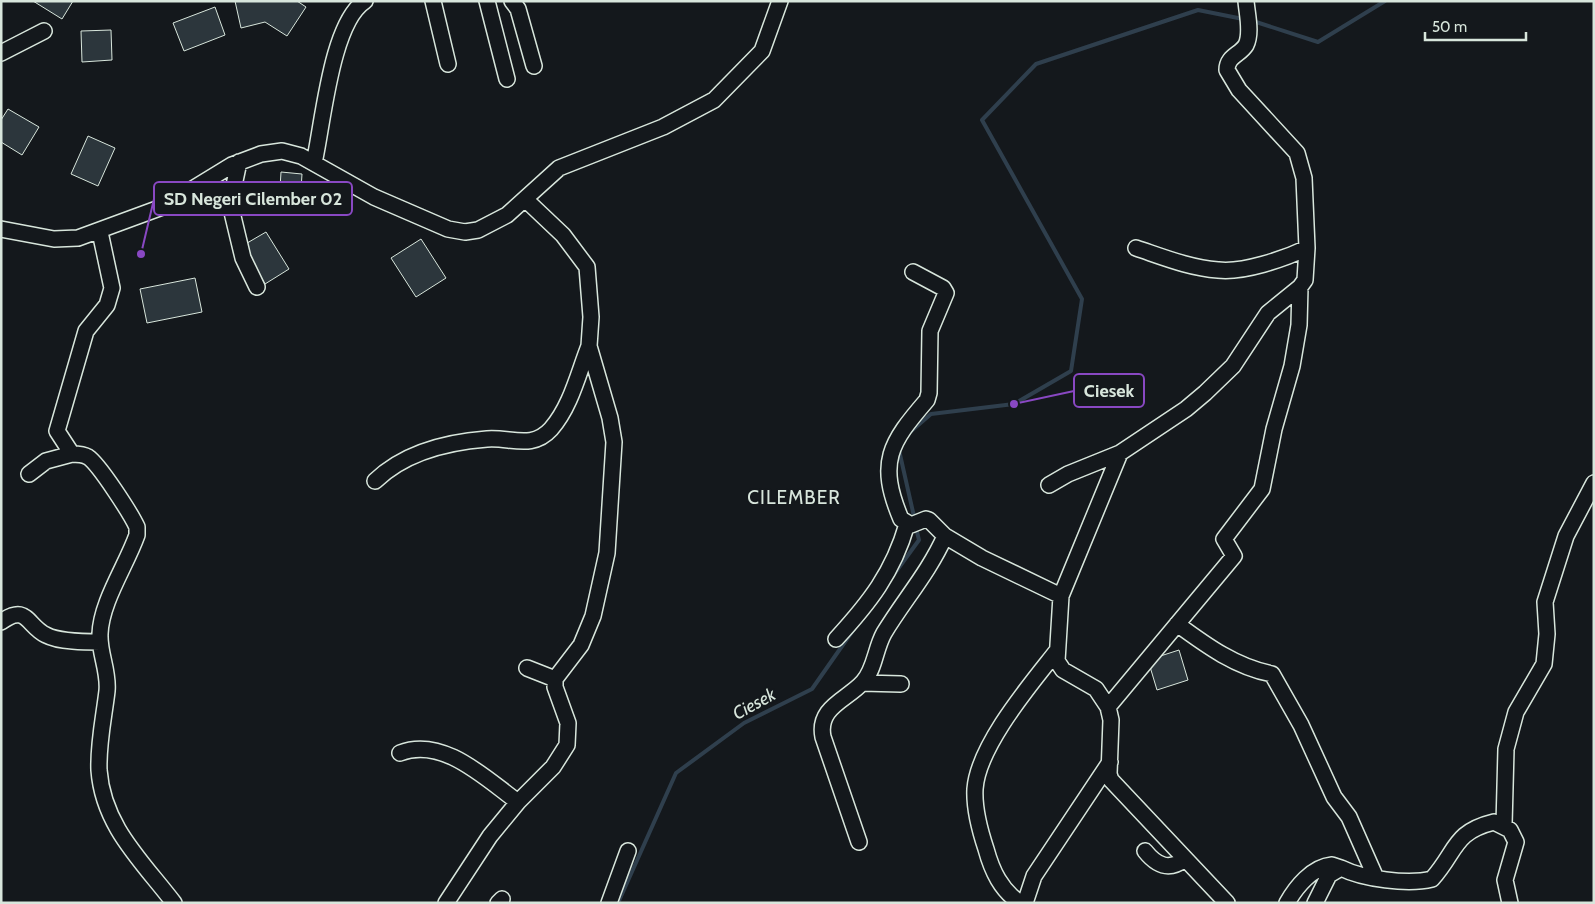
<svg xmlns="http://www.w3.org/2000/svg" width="1595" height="904" font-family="Cabin,sans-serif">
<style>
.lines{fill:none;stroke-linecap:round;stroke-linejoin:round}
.stream{stroke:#2f3f4d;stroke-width:4}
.building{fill:#2c363c;stroke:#d8e6dc}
.minor-casing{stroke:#d8e6dc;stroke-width:18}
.minor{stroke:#14181c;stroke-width:15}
.labels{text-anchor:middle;stroke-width:4;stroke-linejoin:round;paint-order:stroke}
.water-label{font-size:18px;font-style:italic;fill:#d8e6dc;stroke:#14181c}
.quarter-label{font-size:19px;letter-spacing:1px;fill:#d8e6dc;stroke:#14181c}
.leader{fill:none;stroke:#8948c3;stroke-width:2}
.callout-dot{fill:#8948c3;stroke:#14181c;stroke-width:2}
.callout{fill:#14181c;stroke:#8948c3;stroke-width:2}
.callout-label{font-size:18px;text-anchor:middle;font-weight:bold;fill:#d8e6dc}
</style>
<rect width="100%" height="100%" fill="#14181c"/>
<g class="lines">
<path class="stream" d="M 1253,21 L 1318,42 L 1385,1
M 909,433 L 931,414 L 1014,404 L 1071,371 L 1082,299 L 982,120 L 1036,64 L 1198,10 L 1243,19
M 899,450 L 915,521
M 895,573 L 919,540 L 916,528
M 618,903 L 676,773 L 744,723 L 812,689 L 854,629"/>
</g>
<path class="building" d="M 33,1 L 73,1 L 62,19 Z
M 235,1 L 297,1 L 306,7 L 287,36 L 265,22 L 241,28 Z
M 215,7 L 225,35 L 184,51 L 173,23 Z
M 111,30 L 112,60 L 82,62 L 81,31 Z
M 8,109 L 39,127 L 22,155 L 1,142 L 1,120 Z
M 88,136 L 115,148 L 98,186 L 71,174 Z
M 281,172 L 302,174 L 300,205 L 279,204 Z
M 266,232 L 289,269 L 265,284 L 242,246 Z
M 421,239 L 446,278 L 416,297 L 391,258 Z
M 195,278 L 202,312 L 147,323 L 140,289 Z
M 1179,650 L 1188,680 L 1157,690 L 1148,660 Z"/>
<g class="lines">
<defs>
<path id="minor" d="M 433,1 L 448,64
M 487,1 L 507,79
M 512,1 L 518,9 L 534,66
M 1,53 L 44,31
M 239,162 L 230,204 L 243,258 L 257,287
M 314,163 C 323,124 331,23 365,1
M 1,229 L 54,239 L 78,238 L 165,206 L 232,165 L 261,154 L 282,151 L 301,156 L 374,197 L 448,229 L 465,232 L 478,230 L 507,215 L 559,168 L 663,127 L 714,100 L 762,51 L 780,1
M 100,232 L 112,288 L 107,305 L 86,331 L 57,431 L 72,454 C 77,454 83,454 88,457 C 99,464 131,514 137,527 L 137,535 C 126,566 101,602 100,634 C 99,653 109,671 107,691 C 104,717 98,743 99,770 C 103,826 142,861 174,903
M 1136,248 C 1163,257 1190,268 1218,270 C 1243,273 1284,259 1307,248
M 913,272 L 943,288 L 946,293 L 930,331 L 929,393 L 927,400 C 890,443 877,462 901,519 L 911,525 L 926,519 L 929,520 L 945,536 L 982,558 L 1061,596
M 29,474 L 46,461 L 72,454
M 375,481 C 404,453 447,442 487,439 C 511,437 532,450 551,429 C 571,406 578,374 589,346
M 1049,485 L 1068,474 L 1120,453
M 1,622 C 27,603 27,626 46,635 C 59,642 86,642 100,642
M 1177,624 C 1207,646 1236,667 1272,674 L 1301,725 L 1334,797 L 1349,817 L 1376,878
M 836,639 C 869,603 893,573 907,524
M 527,668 L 555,679
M 862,683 L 901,684
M 1108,707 L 1234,556 L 1224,539 L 1262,489 L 1274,429 L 1292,366 L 1299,325 L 1300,287
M 400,753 C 443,736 486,779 518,802
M 1504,825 L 1506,749 L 1516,712 L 1544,664 L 1547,634 L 1545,602 L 1566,536 L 1594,483
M 859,842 L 823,737 C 817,707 847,700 863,682 C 875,669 875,649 884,633 C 904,600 929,572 945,536
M 1145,851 C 1157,866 1169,871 1185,859
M 446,903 L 490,836 L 518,802 L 553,767 L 567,745 L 568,723 L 555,687 L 555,679 L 581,645 L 593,616 L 607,553 L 614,442 L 610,418 L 589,346 L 591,317 L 587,267 L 563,235 L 525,199
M 498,903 L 502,899
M 609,903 L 628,851
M 1020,903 C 1001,890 992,871 986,849 C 980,831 974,808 975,789 C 978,746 1030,685 1056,652
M 1025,903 L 1034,876 L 1110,762
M 1227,903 L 1111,780 L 1109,774 L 1111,720 L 1108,707 L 1096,689 L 1063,670 L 1057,661 L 1061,596 L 1120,453 L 1186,409 L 1205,393 L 1233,366 L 1268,313 L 1300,287 L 1305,280 L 1307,248 L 1304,178 L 1297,153 L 1239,90 L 1227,70 C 1227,56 1240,55 1246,45 C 1252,33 1247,14 1246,1
M 1287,903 C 1296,887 1312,867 1332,865 L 1341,868
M 1315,903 L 1329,875 L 1341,868 C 1363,879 1408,885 1432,879 C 1457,851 1453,832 1494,822 L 1510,830 L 1516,842 L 1505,880 L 1510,903"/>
</defs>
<use href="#minor" class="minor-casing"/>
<use href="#minor" class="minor"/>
</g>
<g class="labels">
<g class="water-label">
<text transform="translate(754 704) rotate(-29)" y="6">Ciesek</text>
</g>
<g class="quarter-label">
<text x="794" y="504">CILEMBER</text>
</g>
</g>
<path class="leader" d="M141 254L154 199M1014 404L1074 391"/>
<g class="callout-dot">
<circle cx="141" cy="254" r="5"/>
<circle cx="1014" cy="404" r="5"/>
</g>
<g class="callout">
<rect x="154" y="182" width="198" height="33" rx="5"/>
<rect x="1074" y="374" width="70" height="33" rx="5"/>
</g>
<g class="callout-label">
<text x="253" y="205">SD Negeri Cilember 02</text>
<text x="1109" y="397">Ciesek</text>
</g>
<rect width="1595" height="904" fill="none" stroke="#d8e6dc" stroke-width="5"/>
<path d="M1425 32v8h101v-8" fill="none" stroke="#d8e6dc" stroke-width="2.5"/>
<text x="1432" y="32" font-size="15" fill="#d8e6dc" stroke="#14181c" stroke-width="4" paint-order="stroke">50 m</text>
</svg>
